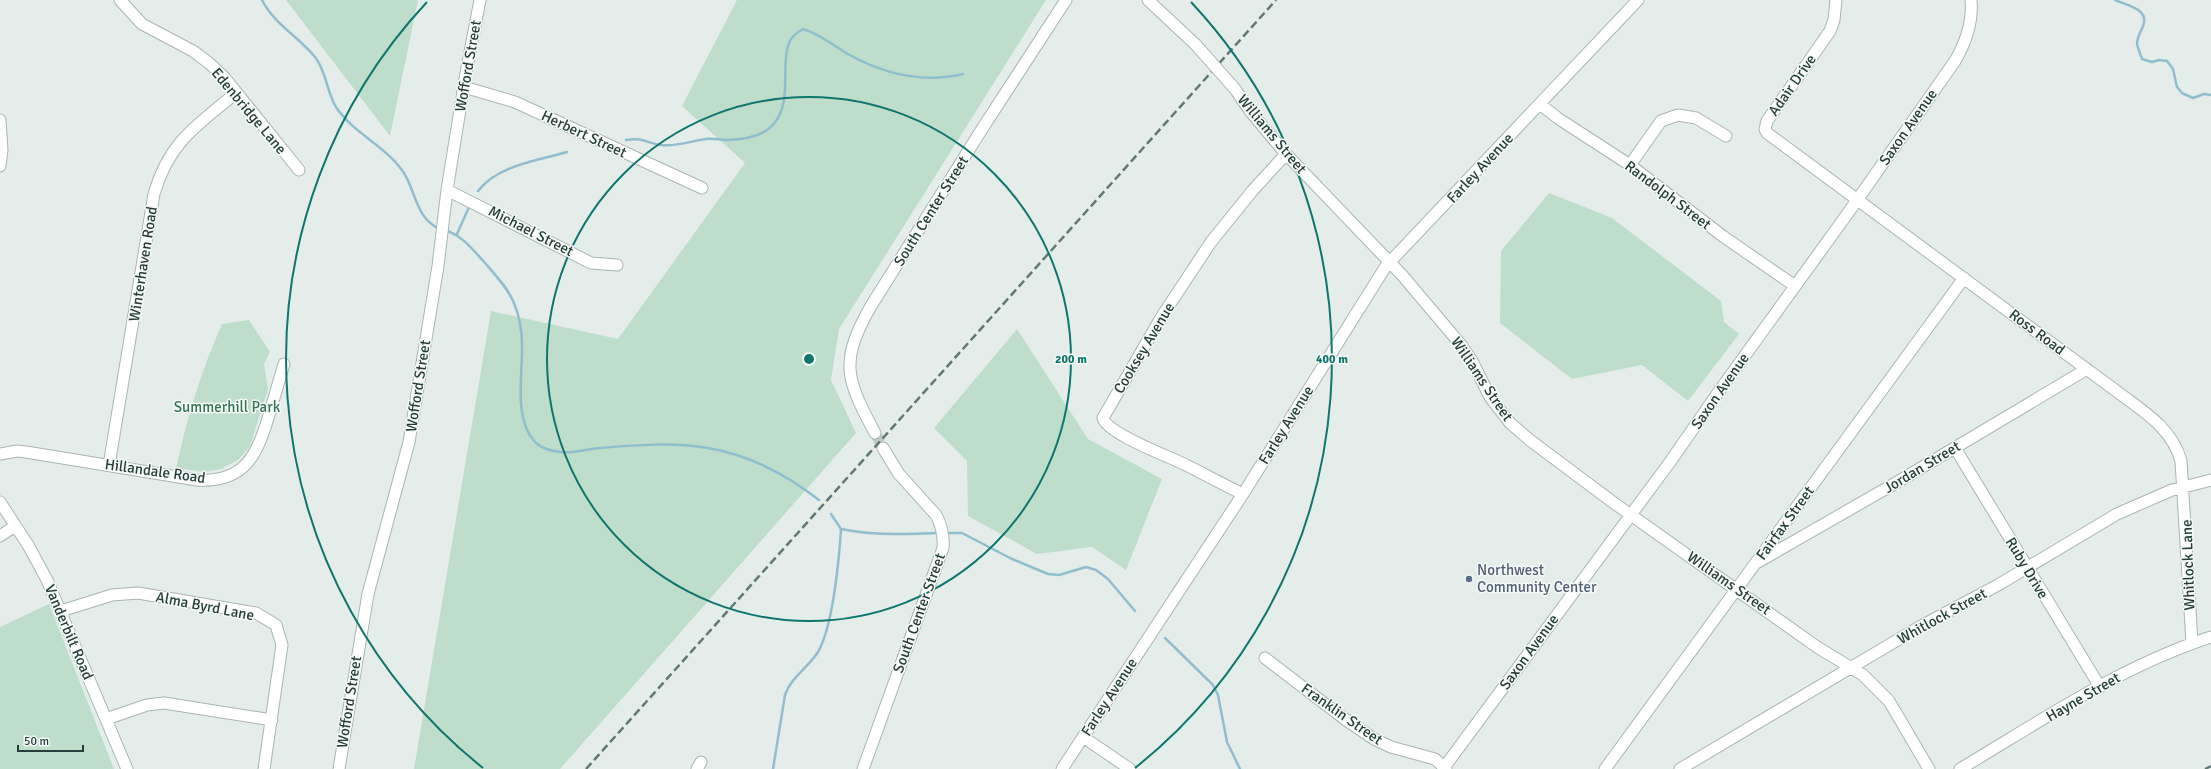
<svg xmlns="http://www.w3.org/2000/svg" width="2211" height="769" font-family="Signika,sans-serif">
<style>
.green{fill:#bfddcb}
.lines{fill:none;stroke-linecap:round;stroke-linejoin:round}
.stream{stroke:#90becf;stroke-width:2.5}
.minor-tunnel{stroke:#bfcac7;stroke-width:11;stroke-dasharray:11 5.5;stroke-linecap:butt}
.minor-casing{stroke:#a8b5b2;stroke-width:13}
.minor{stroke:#fff;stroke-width:11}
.rail{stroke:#5f7976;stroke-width:2.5;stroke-dasharray:8 4;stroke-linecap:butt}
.minor-bridge-casing{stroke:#a8b5b2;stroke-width:13;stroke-linecap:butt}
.minor-bridge{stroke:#fff;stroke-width:11}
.ring{fill:none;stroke:#0f766e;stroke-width:2}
.service-dot{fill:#5c6f8a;stroke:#f5faf8;stroke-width:1.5}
.labels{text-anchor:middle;stroke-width:3;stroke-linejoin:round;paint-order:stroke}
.street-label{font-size:15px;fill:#253e3a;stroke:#f5faf8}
.park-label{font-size:15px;fill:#317352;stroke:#f5faf8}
.service-label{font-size:15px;fill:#4e5e75;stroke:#f5faf8;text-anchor:start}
.centre{fill:#0f766e;stroke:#f5faf8;stroke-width:2}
.ring-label{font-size:12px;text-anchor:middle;font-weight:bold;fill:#0f766e;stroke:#f5faf8;stroke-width:3;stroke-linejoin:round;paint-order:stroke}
</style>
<rect width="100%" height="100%" fill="#e5edea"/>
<path class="green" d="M 286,0 L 418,0 L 390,136 Z
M 737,0 L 1046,0 L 839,329 L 831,380 L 856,433 L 560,769 L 414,769 L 491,311 L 618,339 L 745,163 L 682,106 Z
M 1549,193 L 1612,218 L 1721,301 L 1724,322 L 1739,334 L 1688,401 L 1642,365 L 1572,379 L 1500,323 L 1501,251 Z
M 249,320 L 270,352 L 264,364 L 268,389 L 250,446 L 238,460 L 221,469 L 205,472 L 176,468 C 187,418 201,371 222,324 Z
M 1017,329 L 1088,439 L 1162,479 L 1126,570 L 1092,547 L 1037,554 L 968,516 L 967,461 L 934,428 Z
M 49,604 L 114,769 L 0,769 L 0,627 Z"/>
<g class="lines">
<path class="stream" d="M 262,0 C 274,24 299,37 315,57 C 327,72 326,91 336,107 C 353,133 384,145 402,170 C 416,189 415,219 440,229
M 2115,0 C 2126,5 2150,9 2143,26 C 2141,32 2137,37 2137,44 C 2138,48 2140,54 2142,59 L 2152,62 L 2159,60 L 2167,61 L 2173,69 L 2177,87 L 2182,93 L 2193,98 L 2204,94 L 2211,95
M 626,140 C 644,137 646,143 661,145 C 676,147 691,141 706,139 C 713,138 720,140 727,140 C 755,139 776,133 783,105 C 788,86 782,57 790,41 C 792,36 798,32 803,29 C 820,34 831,44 846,53 C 883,74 921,84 963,74
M 478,191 C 498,165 537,161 567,152
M 445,230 C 463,236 473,250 486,264 C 496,276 508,288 514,303 C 519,315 522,332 522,345 C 523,374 513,418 535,442 C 541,448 551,451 560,452 C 572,454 587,449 599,448 C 635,445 672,442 708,448 C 749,455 786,474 819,500
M 457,234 L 469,207
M 831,514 L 841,529 C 875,536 902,534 936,533
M 950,533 L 962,533 L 1012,559 L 1048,574 L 1059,575 L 1086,567 L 1096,570 L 1108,579 L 1135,611
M 1165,638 L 1213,685 L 1218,695 L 1227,742 L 1240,769
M 773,769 L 785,695 C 791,677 808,668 818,652 C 833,626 839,560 841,529"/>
<path class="minor-tunnel" d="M 875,433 L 883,448"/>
<defs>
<path id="minor" d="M 120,0 L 142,24 L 193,51 L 209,63 L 224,77 L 299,170
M 1148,0 L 1196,45
M 1836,0 L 1834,20 L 1830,31 L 1767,121 L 1765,129 L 1767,133 L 2119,393 C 2144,412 2172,428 2181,461 L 2192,643
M 464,87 L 515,102 L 702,188
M 1235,89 L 1250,111 L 1286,154 L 1402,275 L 1462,346 L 1472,361 L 1490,397 L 1510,423 L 1531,441 L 1614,503 L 1817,647 L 1863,675 L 1889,701 L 1929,769
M 1540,104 L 1559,119 L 1630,165 L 1724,237 L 1795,286
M 0,120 L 2,150 L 0,166
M 1630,165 L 1661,121 L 1678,115 L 1696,118 L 1726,136
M 447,190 L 591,263 L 617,265
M 875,433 C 846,379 839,362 871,306 L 982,129 L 1066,0
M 1955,448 L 2100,687
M 0,454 L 17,451 L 26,452 L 197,480 C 245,483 257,455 269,415 C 274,398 279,381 284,364
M 109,465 L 154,194 C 169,142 196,126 236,93
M 1243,494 C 1224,485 1206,475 1188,466 C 1171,457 1107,434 1103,418 L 1162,316 L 1211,242 L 1253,190 L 1286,154
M 0,502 L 28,545 L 47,580 L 127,769
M 0,536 L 15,526
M 1758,562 L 1894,484 L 2087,369
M 61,611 L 112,595 L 138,593 L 256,613 L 276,625 L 282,645 L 264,769
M 1265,658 L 1346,720 L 1374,739 L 1391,747 L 1435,759 L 1446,769
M 106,719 L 147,705 L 164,703 L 272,720
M 1083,737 L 1130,769
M 339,769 L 368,594 L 409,442 L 438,266 L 447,190 L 466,73 L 480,0
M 697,769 L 701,762
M 863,769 L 943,548 C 944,536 942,526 936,515 L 899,474 L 883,448
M 1062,769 L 1243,494 L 1386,266 L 1638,0
M 1443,769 L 1670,462 L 1720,390 L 1848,213 L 1955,61 C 1966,42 1973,22 1971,0
M 1605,769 L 1964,278
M 1680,769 L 1921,626 L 1998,585 L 2117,514 L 2172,490 L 2211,480
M 1960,769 C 2041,721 2121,666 2211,637"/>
</defs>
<use href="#minor" class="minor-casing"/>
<use href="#minor" class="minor"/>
<path class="rail" d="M 586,769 L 1276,0
M 2205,769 L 2211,766"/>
<defs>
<path id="minor-bridge" d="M 1196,45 L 1235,89"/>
</defs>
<use href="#minor-bridge" class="minor-bridge-casing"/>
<use href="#minor-bridge" class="minor-bridge"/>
</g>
<g class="ring">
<circle cx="809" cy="359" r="262"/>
<path d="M483 768A523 523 0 0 1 427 2M1191 2A523 523 0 0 1 1135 768"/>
</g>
<circle class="service-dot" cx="1469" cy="579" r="4"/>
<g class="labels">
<g class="street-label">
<text transform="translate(468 66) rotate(-80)" y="5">Wofford Street</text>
<text transform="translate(1792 85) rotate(-55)" y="5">Adair Drive</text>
<text transform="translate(249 111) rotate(50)" y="5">Edenbridge Lane</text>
<text transform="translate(1908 127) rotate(-55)" y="5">Saxon Avenue</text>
<text transform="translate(584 134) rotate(25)" y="5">Herbert Street</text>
<text transform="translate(1272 134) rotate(50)" y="5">Williams Street</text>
<text transform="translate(1480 168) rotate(-47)" y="5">Farley Avenue</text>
<text transform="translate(1668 195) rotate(37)" y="5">Randolph Street</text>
<text transform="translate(931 211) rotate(-58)" y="5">South Center Street</text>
<text transform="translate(531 231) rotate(27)" y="5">Michael Street</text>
<text transform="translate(143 264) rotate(-81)" y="5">Winterhaven Road</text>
<text transform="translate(2037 332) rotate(37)" y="5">Ross Road</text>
<text transform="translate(1144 348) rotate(-59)" y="5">Cooksey Avenue</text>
<text transform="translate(1482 379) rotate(56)" y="5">Williams Street</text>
<text transform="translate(418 386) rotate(-81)" y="5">Wofford Street</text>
<text transform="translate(1720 391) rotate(-55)" y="5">Saxon Avenue</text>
<text transform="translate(1286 425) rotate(-58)" y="5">Farley Avenue</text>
<text transform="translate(1922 467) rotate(-31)" y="5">Jordan Street</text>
<text transform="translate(155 471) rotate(8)" y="5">Hillandale Road</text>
<text transform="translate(1785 523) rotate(-54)" y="5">Fairfax Street</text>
<text transform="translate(2188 565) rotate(-92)" y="5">Whitlock Lane</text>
<text transform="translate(2027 568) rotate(59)" y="5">Ruby Drive</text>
<text transform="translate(1729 583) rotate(35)" y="5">Williams Street</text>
<text transform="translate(205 606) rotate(11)" y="5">Alma Byrd Lane</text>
<text transform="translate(919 613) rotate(-70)" y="5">South Center Street</text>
<text transform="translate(1942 616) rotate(-29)" y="5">Whitlock Street</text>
<text transform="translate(69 632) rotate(67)" y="5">Vanderbilt Road</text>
<text transform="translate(1529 652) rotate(-54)" y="5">Saxon Avenue</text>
<text transform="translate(1109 697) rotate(-57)" y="5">Farley Avenue</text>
<text transform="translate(2083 697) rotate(-30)" y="5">Hayne Street</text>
<text transform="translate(349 702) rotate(-81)" y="5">Wofford Street</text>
<text transform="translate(1342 714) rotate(35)" y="5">Franklin Street</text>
</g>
<g class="park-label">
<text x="227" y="412">Summerhill Park</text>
</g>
<g class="service-label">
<text x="1477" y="575">Northwest<tspan x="1477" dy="17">Community Center</tspan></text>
</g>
</g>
<circle cx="809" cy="359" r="6" class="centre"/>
<g class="ring-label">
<text x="1071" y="363">200 m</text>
<text x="1332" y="363">400 m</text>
</g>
<path d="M18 745v6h65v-6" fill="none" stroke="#253e3a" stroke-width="2"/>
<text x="24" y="745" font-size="12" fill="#253e3a" stroke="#f5faf8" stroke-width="3" paint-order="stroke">50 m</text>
</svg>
